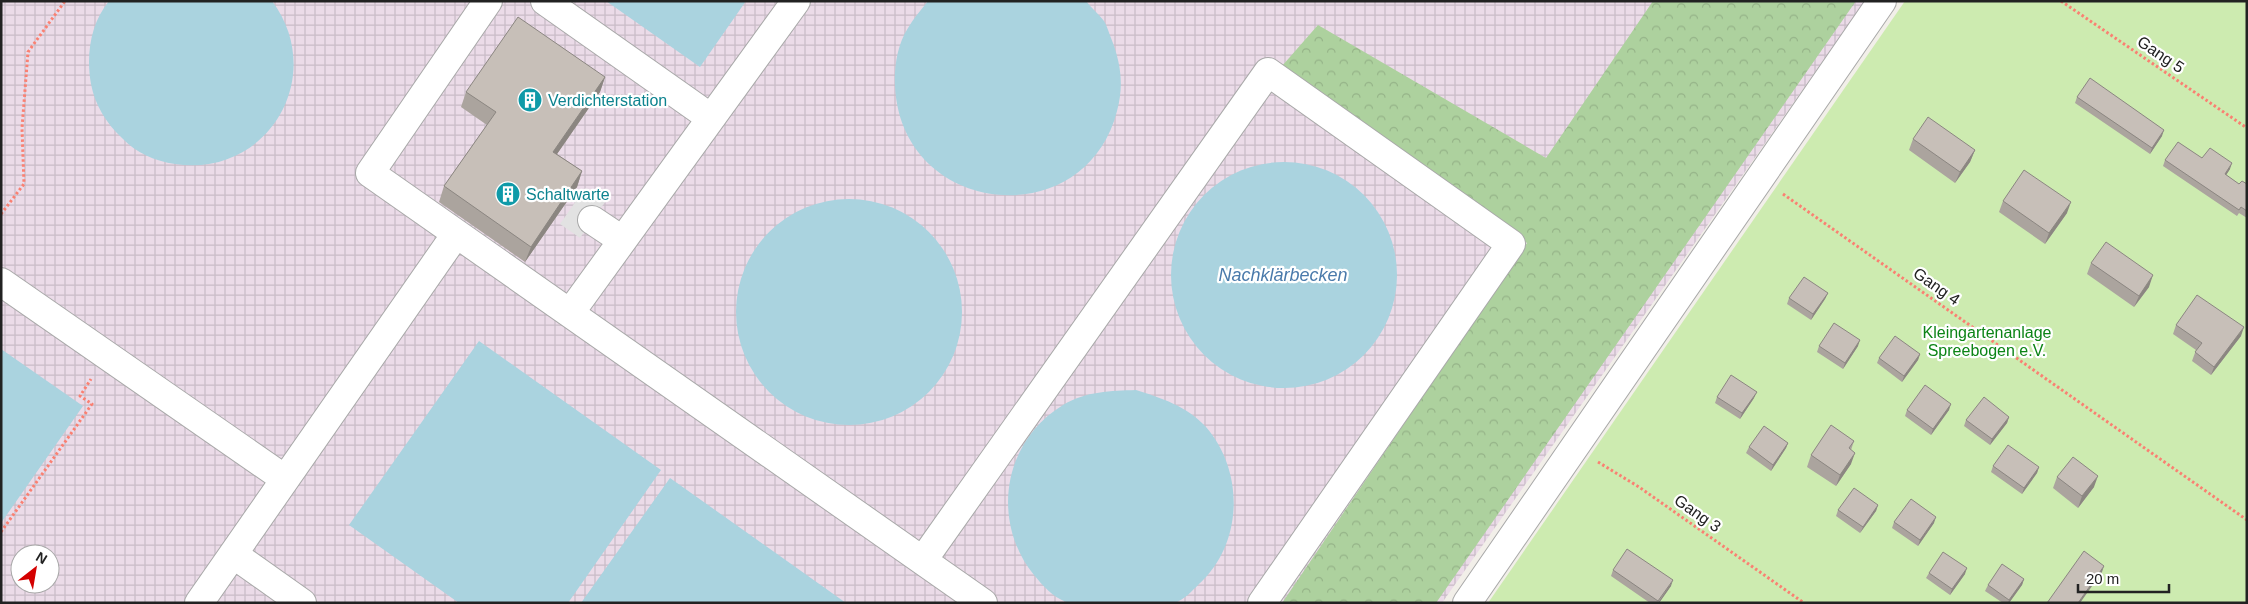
<svg xmlns="http://www.w3.org/2000/svg" width="2248" height="604" font-family="Helvetica,sans-serif">
<style>
.industrial{fill:url(#industrial-grid);fill-rule:evenodd}
.grass{fill:#cdebb0}
.forest{fill:url(#forest-crowns)}
.parking{fill:#e2e2e2}
.water{fill:#aad3df}
.lines{fill:none;stroke-linecap:round;stroke-linejoin:round}
.minor-casing{stroke:#a9a9a9;stroke-width:30}
.path{stroke:#fa8072;stroke-width:3;stroke-dasharray:2.5 2.5;stroke-linecap:butt}
.minor{stroke:#fff;stroke-width:28}
.wall{fill:#aba49e}
.shaded-wall{fill:#8b8681}
.building{fill:#c7bfb8;stroke:#8b8681}
.labels{text-anchor:middle;stroke-width:4.5;stroke-linejoin:round;paint-order:stroke}
.street-label{font-size:16px;fill:#222;stroke:#fff}
.culture-label{font-size:16px;fill:#0d838f;stroke:#fff;text-anchor:start}
.park-label{font-size:16px;fill:#0c8416;stroke:#fff}
.water-label{font-size:18px;font-style:italic;fill:#4a7aab;stroke:#fff}
</style>
<defs>
<pattern id="industrial-grid" width="8" height="8" patternUnits="userSpaceOnUse" patternTransform="scale(1.25)"><rect width="8" height="8" fill="#ebdbe8"/><path d="M0 4h8M4 0v8" fill="none" stroke="#c9bcc7"/></pattern>
<pattern id="forest-crowns" width="20" height="18" patternUnits="userSpaceOnUse" patternTransform="scale(1.25)"><rect width="20" height="18" fill="#add19e"/><path d="M2 6a3 3 0 1 1 6 0M12 15a3 3 0 1 1 6 0" fill="none" stroke="#95b388"/></pattern>
</defs>
<rect width="100%" height="100%" fill="#f2efe9"/>
<path class="industrial" d="M 1,1 L 1865,1 L 1442,603 L 1,603 ZM 20,554 L 50,554 L 50,584 L 20,584 Z"/>
<path class="grass" d="M 1905,1 L 2247,1 L 2247,603 L 1488,603 Z"/>
<path class="forest" d="M 1653,1 L 1856,1 L 1436,603 L 1282,603 L 1527,243 L 1282,66 L 1318,25 L 1546,158 Z"/>
<path class="parking" d="M 585,188 L 605,202 L 580,238 L 560,224 Z"/>
<path class="water" d="M 109,1 L 272,1 C 328,76 268,178 175,164 C 155,161 136,153 122,138 C 106,123 95,105 91,84 C 86,56 90,24 109,1 Z
M 606,1 L 746,1 L 700,67 Z
M 928,1 L 1086,1 C 1091,8 1099,14 1104,21 C 1107,26 1109,33 1111,38 C 1121,63 1124,85 1117,111 C 1085,236 901,217 895,86 C 894,68 897,45 908,28 C 913,19 921,10 928,1 Z
M1171 275a113 113 0 1 1 226 0a113 113 0 1 1-226 0Z
M736 312a113 113 0 1 1 226 0a113 113 0 1 1-226 0Z
M 479,341 L 661,470 L 568,603 L 459,603 L 349,525 Z
M 1,349 L 83,406 L 1,523 Z
M 1136,390 C 1161,398 1187,406 1206,427 C 1245,472 1243,544 1199,584 C 1192,591 1185,599 1175,603 C 1148,603 1120,603 1092,603 C 1084,603 1073,604 1066,602 C 1053,597 1043,586 1034,575 C 991,522 1002,442 1063,405 C 1086,391 1111,391 1136,390 Z
M 670,478 L 846,603 L 581,603 Z"/>
<g class="lines">
<defs>
<path id="minor" d="M 488,1 L 370,173 L 983,603
M 545,1 L 711,118
M 592,220 L 622,240
M 1,282 L 285,479
M 570,313 L 796,1
M 233,554 L 302,603
M 923,560 L 1268,72 L 1511,244 L 1262,603
M 199,603 L 456,234
M 1467,603 L 1882,1"/>
</defs>
<use href="#minor" class="minor-casing"/>
<path class="path" d="M 2061,1 L 2247,128
M 1783,194 L 2247,520
M 1,214 L 24,184 L 22,128 L 28,52 L 65,1
M 1598,462 L 1639,487 L 1804,603
M 1,532 L 92,404 L 80,396 L 91,379"/>
<use href="#minor" class="minor"/>
</g>
<path class="wall" d="M 605,77 L 600,92 L 557,154 L 582,171 L 577,187 L 525,262 L 439,202 L 444,186 L 487,125 L 461,107 L 466,92 Z
M 2077,97 L 2162,136 L 2150,154 L 2075,103 Z
M 1913,139 L 1975,150 L 1970,162 L 1955,183 L 1909,150 Z
M 2202,158 L 2230,169 L 2226,175 L 2239,184 L 2247,184 L 2247,218 L 2239,213 L 2237,216 L 2163,166 L 2165,160 Z
M 2003,201 L 2067,213 L 2045,244 L 1999,212 Z
M 2091,263 L 2149,287 L 2134,307 L 2087,274 Z
M 1828,293 L 1825,299 L 1811,320 L 1787,304 L 1789,298 Z
M 2176,325 L 2241,336 L 2211,375 L 2192,361 L 2196,350 L 2173,334 Z
M 1819,346 L 1858,346 L 1843,369 L 1817,352 Z
M 1920,354 L 1918,360 L 1902,382 L 1877,363 L 1879,358 Z
M 1717,397 L 1754,398 L 1740,419 L 1715,403 Z
M 1907,410 L 1949,410 L 1931,435 L 1905,416 Z
M 2009,417 L 2007,423 L 1990,445 L 1964,426 L 1966,420 Z
M 1854,441 L 1851,450 L 1851,464 L 1836,486 L 1807,467 L 1811,455 Z
M 1788,443 L 1786,448 L 1771,471 L 1746,453 L 1749,447 Z
M 1993,466 L 2039,467 L 2037,473 L 2022,494 L 1991,472 Z
M 2057,477 L 2094,487 L 2078,508 L 2053,488 Z
M 1878,505 L 1876,511 L 1860,533 L 1836,516 L 1838,510 Z
M 1894,522 L 1934,523 L 1918,546 L 1892,528 Z
M 1613,570 L 1671,586 L 1659,603 L 1650,603 L 1611,576 Z
M 1929,573 L 1965,574 L 1950,595 L 1926,578 Z
M 2024,579 L 2022,585 L 2009,603 L 2003,603 L 1985,591 L 1988,585 Z"/>
<path class="shaded-wall" d="M 605,77 L 600,92 L 548,167 L 553,152 Z
M 2164,130 L 2162,136 L 2150,154 L 2152,148 Z
M 1975,150 L 1970,162 L 1955,183 L 1960,172 Z
M 2232,163 L 2230,169 L 2223,180 L 2225,174 Z
M 582,171 L 577,187 L 525,262 L 531,247 Z
M 2071,202 L 2067,213 L 2045,244 L 2049,233 Z
M 2153,275 L 2149,287 L 2134,307 L 2139,296 Z
M 1828,293 L 1825,299 L 1811,320 L 1813,314 Z
M 2244,327 L 2241,336 L 2211,375 L 2214,367 Z
M 1860,340 L 1858,346 L 1843,369 L 1845,363 Z
M 1920,354 L 1918,360 L 1902,382 L 1904,376 Z
M 1757,392 L 1754,398 L 1740,419 L 1742,413 Z
M 1951,404 L 1949,410 L 1931,435 L 1933,429 Z
M 2009,417 L 2007,423 L 1990,445 L 1992,439 Z
M 1788,443 L 1786,448 L 1771,471 L 1773,465 Z
M 1855,453 L 1851,464 L 1836,486 L 1840,475 Z
M 2039,467 L 2037,473 L 2022,494 L 2024,488 Z
M 2098,476 L 2094,487 L 2078,508 L 2082,496 Z
M 1878,505 L 1876,511 L 1860,533 L 1863,527 Z
M 1936,517 L 1934,523 L 1918,546 L 1920,540 Z
M 2104,566 L 2102,572 L 2080,603 L 2078,603 Z
M 1967,568 L 1965,574 L 1950,595 L 1952,589 Z
M 2024,579 L 2022,585 L 2009,603 L 2008,603 L 2009,600 Z
M 1673,580 L 1671,586 L 1659,603 L 1658,603 Z"/>
<path class="building" d="M 518,17 L 605,77 L 553,152 L 582,171 L 531,247 L 444,186 L 496,112 L 466,92 Z
M 2090,78 L 2164,130 L 2152,148 L 2077,97 Z
M 1928,117 L 1975,150 L 1960,172 L 1913,139 Z
M 2178,142 L 2202,158 L 2210,148 L 2232,163 L 2225,174 L 2239,184 L 2242,181 L 2247,184 L 2247,211 L 2241,207 L 2239,210 L 2165,160 Z
M 2024,170 L 2071,202 L 2049,233 L 2003,201 Z
M 2106,242 L 2153,275 L 2139,296 L 2091,263 Z
M 1804,277 L 1828,293 L 1813,314 L 1789,298 Z
M 2197,295 L 2244,327 L 2214,367 L 2195,352 L 2202,343 L 2176,325 Z
M 1834,323 L 1860,340 L 1845,363 L 1819,346 Z
M 1895,336 L 1920,354 L 1904,376 L 1879,358 Z
M 1731,375 L 1757,392 L 1742,413 L 1717,397 Z
M 1925,385 L 1951,404 L 1933,429 L 1907,410 Z
M 1984,397 L 2009,417 L 1992,439 L 1966,420 Z
M 1831,425 L 1854,441 L 1849,448 L 1855,453 L 1840,475 L 1811,455 Z
M 1764,426 L 1788,443 L 1773,465 L 1749,447 Z
M 2008,445 L 2039,467 L 2024,488 L 1993,466 Z
M 2073,457 L 2098,476 L 2082,496 L 2057,477 Z
M 1854,488 L 1878,505 L 1863,527 L 1838,510 Z
M 1911,499 L 1936,517 L 1920,540 L 1894,522 Z
M 1627,549 L 1673,580 L 1658,601 L 1613,570 Z
M 2084,551 L 2104,566 L 2078,603 L 2047,603 Z
M 1943,552 L 1967,568 L 1952,589 L 1929,573 Z
M 2002,564 L 2024,579 L 2009,600 L 1988,585 Z"/>
<defs>
<symbol id="building-disc" viewBox="-11 -11 22 22"><circle r="9.5" fill="#0f9aa8" stroke="#fff"/><path d="M-4-6H4V6H1V3H-1V6H-4ZM-2.5-4.3h1.7v1.8h-1.7ZM.8-4.3h1.7v1.8H.8ZM-2.5-1h1.7V.8h-1.7ZM.8-1h1.7V.8H.8Z" fill="#fff"/></symbol>
</defs>
<g fill-rule="evenodd">
<use href="#building-disc" x="516" y="86" width="28" height="28"/>
<use href="#building-disc" x="494" y="180" width="28" height="28"/>
</g>
<g class="labels">
<g class="street-label">
<text transform="translate(2161 54) rotate(34)" y="6">Gang 5</text>
<text transform="translate(1937 286) rotate(35)" y="6">Gang 4</text>
<text transform="translate(1698 513) rotate(35)" y="6">Gang 3</text>
</g>
<g class="culture-label">
<text x="548" y="106">Verdichterstation</text>
<text x="526" y="200">Schaltwarte</text>
</g>
<g class="park-label">
<text x="1987" y="338">Kleingartenanlage<tspan x="1987" dy="18">Spreebogen e.V.</tspan></text>
</g>
<g class="water-label">
<text x="1283" y="281">Nachklärbecken</text>
</g>
</g>
<rect width="2248" height="604" fill="none" stroke="#222222" stroke-width="5"/>
<g transform="translate(35 569) rotate(31)"><circle r="24" fill="#ffffff" stroke="#a7a7a7"/>
<path d="M0-4L9 19L0 12L-9 19Z" fill="#d40000"/>
<text y="-8" font-size="14" font-weight="bold" text-anchor="middle" fill="#222222">N</text>
</g>
<path d="M2078 584v8h91v-8" fill="none" stroke="#222222" stroke-width="2.5"/>
<text x="2086" y="584" font-size="15" fill="#222222" stroke="#ffffff" stroke-width="4" paint-order="stroke">20 m</text>
</svg>
